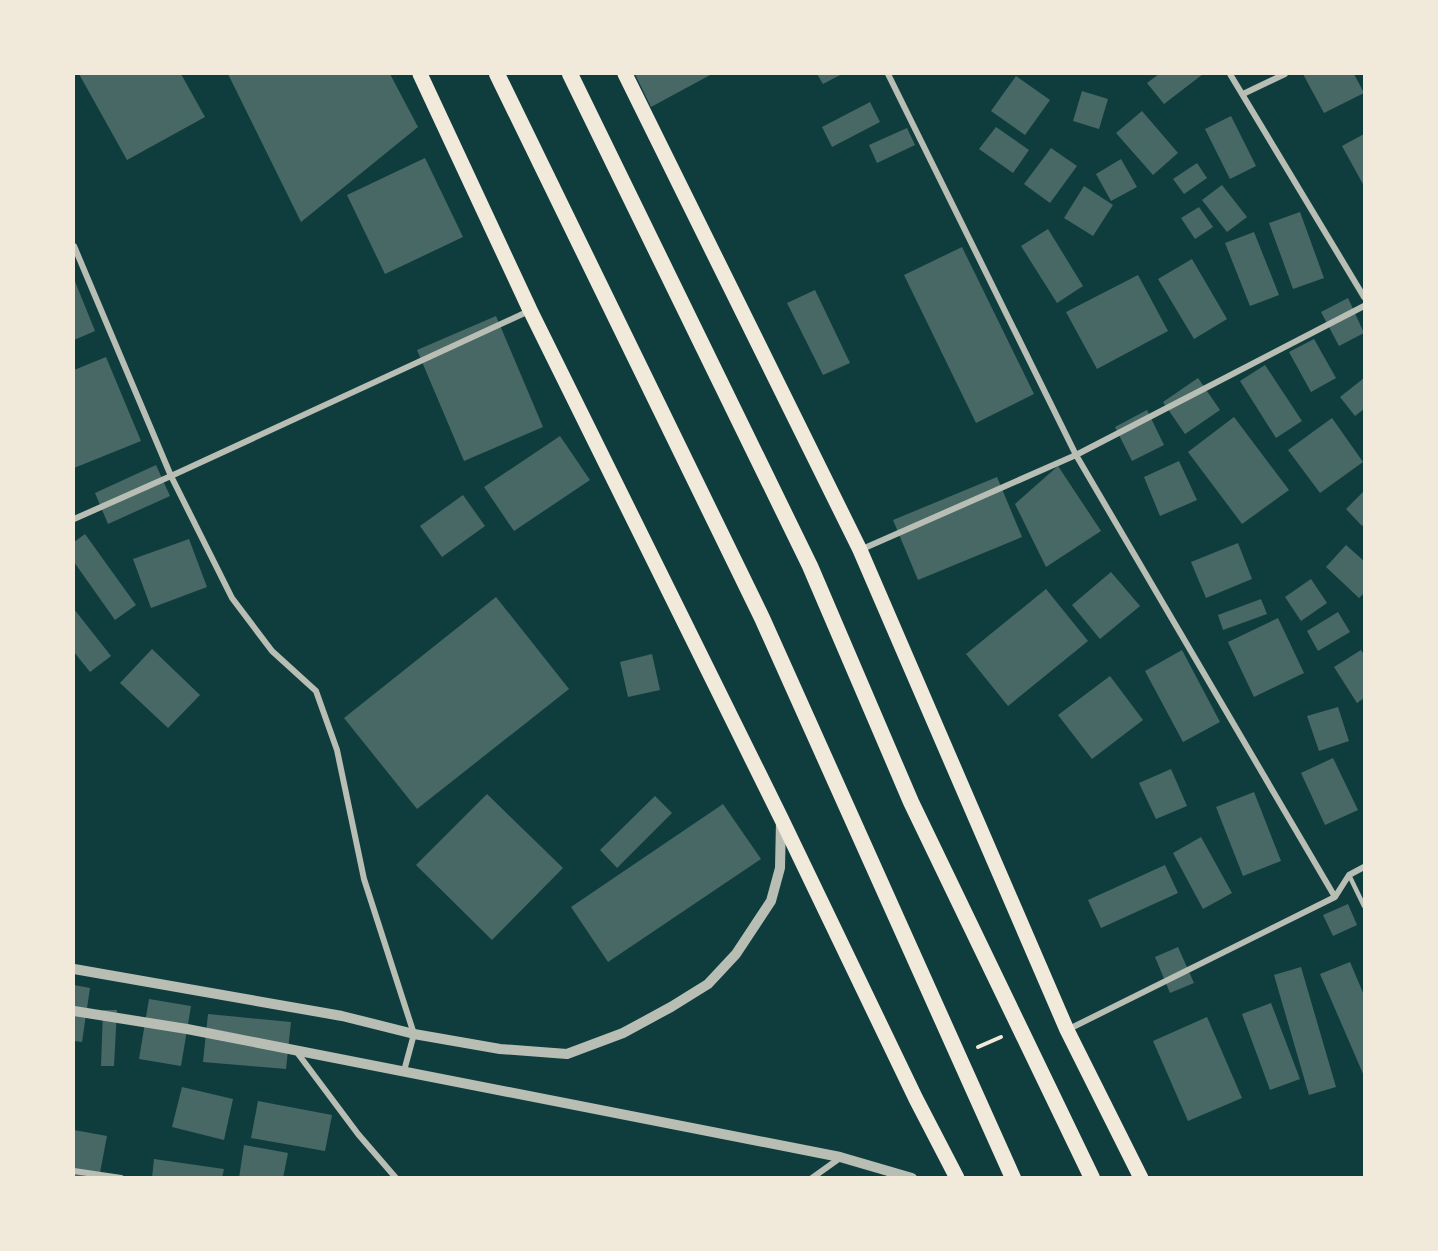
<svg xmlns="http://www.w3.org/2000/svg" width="1438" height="1251" font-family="'Titillium Web',sans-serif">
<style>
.building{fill:#486865}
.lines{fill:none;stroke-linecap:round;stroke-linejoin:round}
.path{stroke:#f1e9da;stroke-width:4}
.service{stroke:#b8beb3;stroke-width:4.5}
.minor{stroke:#b8beb3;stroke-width:6}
.tertiary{stroke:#b8beb3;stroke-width:10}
.primary{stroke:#f1e9da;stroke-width:15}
.trunk{stroke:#f1e9da;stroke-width:16}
</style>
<rect width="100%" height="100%" fill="#0f3d3e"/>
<path class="building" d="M 79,74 L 181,74 L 205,117 L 127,160 Z
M 228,74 L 390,74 L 418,127 L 301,222 Z
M 635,74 L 712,74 L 651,107 Z
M 817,74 L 842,74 L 823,84 Z
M 1159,74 L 1203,74 L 1164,104 L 1147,83 Z
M 1303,74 L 1354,74 L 1364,93 L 1324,113 Z
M 1016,76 L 1050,100 L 1025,135 L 991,111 Z
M 1082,91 L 1108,99 L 1099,129 L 1073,121 Z
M 870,102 L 880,122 L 832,147 L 822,127 Z
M 1142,111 L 1178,153 L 1153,175 L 1116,133 Z
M 1231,116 L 1256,166 L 1230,179 L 1205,129 Z
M 996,127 L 1029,150 L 1013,173 L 979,149 Z
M 907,128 L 915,145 L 877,163 L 869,145 Z
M 1364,134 L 1364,186 L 1342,146 Z
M 1051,148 L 1077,166 L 1050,203 L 1024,184 Z
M 425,158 L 463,237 L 385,274 L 347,195 Z
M 1121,159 L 1137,187 L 1111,201 L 1096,174 Z
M 1197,163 L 1207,178 L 1184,194 L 1173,179 Z
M 1222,185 L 1247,217 L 1227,232 L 1202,200 Z
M 1084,186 L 1113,205 L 1093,236 L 1064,218 Z
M 1199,207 L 1213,227 L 1195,239 L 1181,218 Z
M 1300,212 L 1324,278 L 1293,289 L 1269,223 Z
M 1048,229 L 1083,286 L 1057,303 L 1021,246 Z
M 1254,232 L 1279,295 L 1250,306 L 1225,243 Z
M 962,247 L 1034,394 L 976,423 L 904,275 Z
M 1192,259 L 1227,319 L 1194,339 L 1158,279 Z
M 1138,275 L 1168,331 L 1097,369 L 1066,312 Z
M 74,279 L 95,331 L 74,340 Z
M 815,290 L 850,363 L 823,375 L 787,303 Z
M 1348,298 L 1364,333 L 1339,346 L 1321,312 Z
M 496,316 L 543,427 L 464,461 L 417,350 Z
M 1314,339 L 1336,378 L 1311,392 L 1289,352 Z
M 106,357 L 141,441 L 74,468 L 74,370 Z
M 1265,365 L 1302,421 L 1276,438 L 1240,381 Z
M 1198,378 L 1220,410 L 1185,434 L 1163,402 Z
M 1364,378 L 1364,409 L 1355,416 L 1340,397 Z
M 1147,410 L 1164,445 L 1132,461 L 1115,427 Z
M 1234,417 L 1289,490 L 1242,524 L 1188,452 Z
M 1332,418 L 1363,462 L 1320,493 L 1288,450 Z
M 560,436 L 590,480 L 514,531 L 484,487 Z
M 1179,461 L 1197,500 L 1160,516 L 1144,477 Z
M 156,465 L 170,496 L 108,524 L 95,493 Z
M 1058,466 L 1101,531 L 1046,567 L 1015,504 Z
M 997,477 L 1022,537 L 918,580 L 893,520 Z
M 1364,491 L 1364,524 L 1362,526 L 1346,509 Z
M 463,495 L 485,526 L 442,557 L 420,526 Z
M 85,534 L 136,605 L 115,620 L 74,562 L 74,542 Z
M 189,539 L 207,587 L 151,608 L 133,559 Z
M 1238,543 L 1252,579 L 1206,598 L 1191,562 Z
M 1346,545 L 1364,561 L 1364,593 L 1359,598 L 1326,567 Z
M 1111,572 L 1140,606 L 1100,639 L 1072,605 Z
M 1311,579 L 1327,603 L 1301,621 L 1285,597 Z
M 1046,589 L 1088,641 L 1008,706 L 966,654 Z
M 496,597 L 569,689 L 417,809 L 344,718 Z
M 1261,599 L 1267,614 L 1223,630 L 1218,615 Z
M 74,609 L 111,656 L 90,672 L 74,652 Z
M 1338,612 L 1350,632 L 1318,651 L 1307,631 Z
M 1278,618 L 1304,673 L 1254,697 L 1228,642 Z
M 152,649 L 200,695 L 168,728 L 120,683 Z
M 1182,650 L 1220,722 L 1183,742 L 1145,671 Z
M 1361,650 L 1364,655 L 1364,698 L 1357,703 L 1334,667 Z
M 652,654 L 660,690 L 628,697 L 620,662 Z
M 1110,676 L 1143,720 L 1092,759 L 1058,715 Z
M 1338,707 L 1349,741 L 1319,751 L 1307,716 Z
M 1333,758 L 1358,810 L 1325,825 L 1301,773 Z
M 1171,769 L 1187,806 L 1156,819 L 1139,783 Z
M 1254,792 L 1281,861 L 1243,876 L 1216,807 Z
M 487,794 L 563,868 L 492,940 L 416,865 Z
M 655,796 L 672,813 L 617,868 L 600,850 Z
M 723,804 L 761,859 L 608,962 L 571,907 Z
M 1201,837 L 1232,893 L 1203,909 L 1173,853 Z
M 1165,865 L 1178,893 L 1101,928 L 1088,900 Z
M 1348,904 L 1357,925 L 1333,936 L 1323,915 Z
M 1178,947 L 1194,983 L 1170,993 L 1155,957 Z
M 1350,962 L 1364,995 L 1364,1076 L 1320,974 Z
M 1301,967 L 1336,1087 L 1309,1095 L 1274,975 Z
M 74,985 L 90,988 L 82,1042 L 74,1041 Z
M 149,999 L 191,1006 L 181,1066 L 139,1059 Z
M 1271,1003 L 1300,1079 L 1270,1090 L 1242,1014 Z
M 103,1010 L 117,1010 L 114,1066 L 101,1066 Z
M 208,1014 L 291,1022 L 286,1069 L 203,1062 Z
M 1207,1017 L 1242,1098 L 1188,1121 L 1153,1041 Z
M 182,1087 L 233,1099 L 224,1140 L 172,1127 Z
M 258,1101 L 332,1115 L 325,1151 L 251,1138 Z
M 74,1130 L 107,1136 L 99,1178 L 74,1178 Z
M 244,1145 L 288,1153 L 283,1178 L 239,1178 Z
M 154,1159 L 224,1169 L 222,1178 L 152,1178 Z"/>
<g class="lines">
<path class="path" d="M 978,1047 L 1001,1037"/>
<path class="service" d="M 1349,875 L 1364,906"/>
<path class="minor" d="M 888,74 L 1076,455 L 1335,897
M 1230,74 L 1364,297
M 1243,94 L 1285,74
M 74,246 L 171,476 L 232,598 L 272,651 L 316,691 L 337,750 L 364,879 L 414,1034 L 404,1071
M 74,519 L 171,476 L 529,311
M 860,550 L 1076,455 L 1364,306
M 1069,1029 L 1335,897 L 1349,875 L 1364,867
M 296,1051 L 358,1134 L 396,1178
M 74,1171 L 121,1178
M 812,1178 L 840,1158"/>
<path class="tertiary" d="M 74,969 L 342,1016 L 414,1034 L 500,1049 L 567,1054 L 623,1033 L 671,1007 L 708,984 L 736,954 L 771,901 L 780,868 L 781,821
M 74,1011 L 187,1029 L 840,1157 L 912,1178"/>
<path class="primary" d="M 420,74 L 530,310 L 781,818 L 916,1099 L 957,1178
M 625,74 L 860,550 L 1067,1030 L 1141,1178"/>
<path class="trunk" d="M 497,74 L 762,618 L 1013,1178
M 570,74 L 810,566 L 911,802 L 1092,1178"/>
</g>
<rect width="1438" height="1251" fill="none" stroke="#f1e9da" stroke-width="150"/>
</svg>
